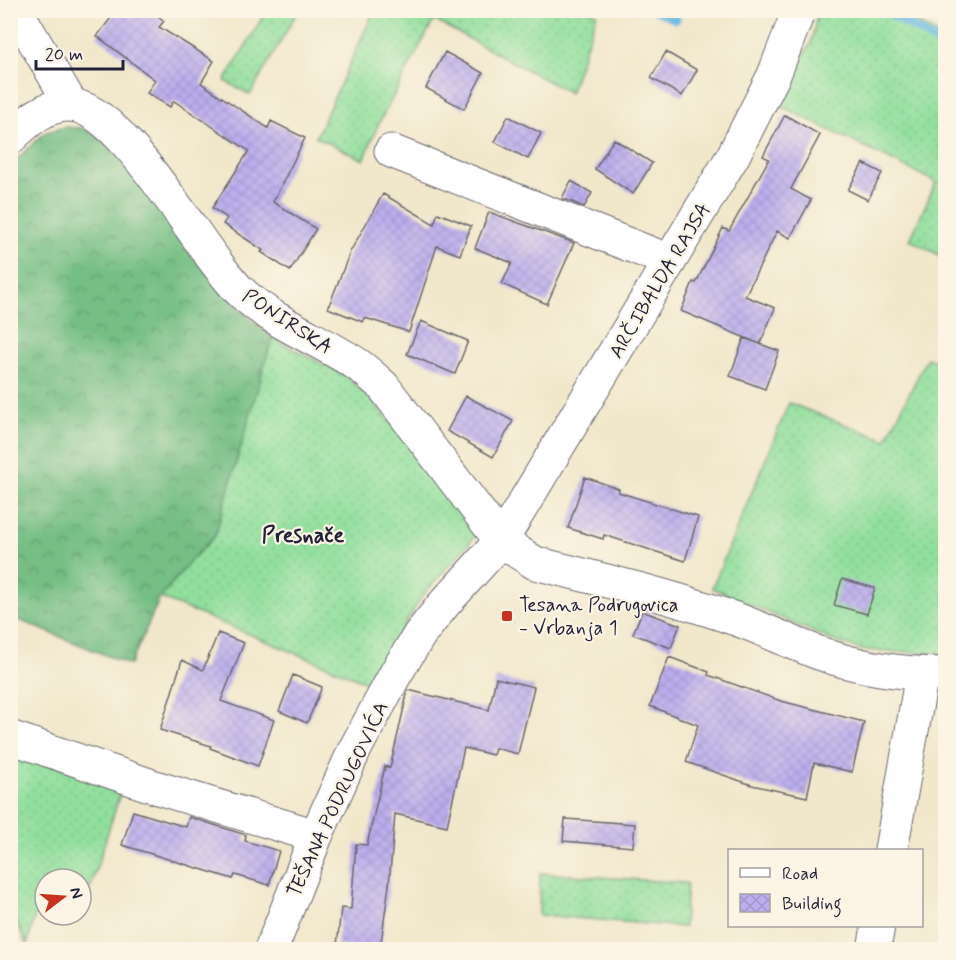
<svg xmlns="http://www.w3.org/2000/svg" width="956" height="960" font-family="Mynerve,sans-serif">
<style>
.grass{fill:url(#grass-dots);stroke:#5a806c;stroke-width:1.5}
.forest{fill:url(#forest-crowns);stroke:#4b7060;stroke-width:1.5}
.lines{fill:none;stroke-linecap:round;stroke-linejoin:round}
.stream{stroke:#64b6e0;stroke-width:9}
.building{fill:url(#building-cross-hatch)}
.minor-casing{stroke:#6a676d;stroke-width:35}
.minor{stroke:#fff;stroke-width:33}
.poi-dot{fill:#c8321e;stroke:#fcf5e5;stroke-width:2}
.labels{text-anchor:middle;stroke-width:4.5;stroke-linejoin:round;paint-order:stroke}
.street-label{font-size:20px;fill:#22223b;stroke:#fcf5e5}
.poi-label{font-size:20px;fill:#22223b;stroke:#fcf5e5;text-anchor:start}
.quarter-label{font-size:22px;font-weight:bold;fill:#22223b;stroke:#fcf5e5}
</style>
<defs>
<pattern id="grass-dots" width="8" height="8" patternUnits="userSpaceOnUse" patternTransform="scale(1.5)"><rect width="8" height="8" fill="#91df9d"/><path d="M2 2h.1M6 6h.1" fill="none" stroke="#7dbf88" stroke-width="1.8" stroke-linecap="round"/></pattern>
<pattern id="forest-crowns" width="20" height="18" patternUnits="userSpaceOnUse" patternTransform="scale(1.5)"><rect width="20" height="18" fill="#74be84"/><path d="M2 6a3 3 0 1 1 6 0M12 15a3 3 0 1 1 6 0" fill="none" stroke="#5f9a6d"/></pattern>
<pattern id="building-cross-hatch" width="8" height="8" patternUnits="userSpaceOnUse" patternTransform="scale(1.5)"><rect width="8" height="8" fill="#bcaeee"/><path d="M0 0l8 8M0 8l8-8" fill="none" stroke="#a195cd"/></pattern>
</defs>
<rect width="100%" height="100%" fill="#fcf5e5"/>
<filter id="ink" filterUnits="userSpaceOnUse"><feTurbulence type="fractalNoise" baseFrequency=".0167" numOctaves="2"/><feDisplacementMap in="SourceGraphic" scale="12" xChannelSelector="R" yChannelSelector="G"/><feConvolveMatrix kernelMatrix="1 2 1 2 8 2 1 2 1" color-interpolation-filters="sRGB"/></filter>
<filter id="wash" filterUnits="userSpaceOnUse"><feTurbulence type="fractalNoise" baseFrequency=".008" numOctaves="4" result="noise"/><feDisplacementMap in="SourceGraphic" scale="24" xChannelSelector="R" yChannelSelector="G"/><feGaussianBlur stdDeviation="1.35" result="paint"/><feColorMatrix in="noise" values="0 0 0 0 0 0 0 0 0 0 0 0 0 0 0 0 0 1.4 0 .05"/><feComposite in="paint" operator="in"/></filter>
<g filter="url(#wash)">
<rect width="100%" height="100%" fill="#f1e7cb"/>
<path class="grass" d="M 589,10 L 597,14 L 570,93 L 434,20 L 378,125 L 364,160 L 316,137 L 374,11 Z
M 266,11 L 298,11 L 250,95 L 225,81 Z
M 818,11 L 897,11 L 945,39 L 945,258 L 910,240 L 936,182 L 774,103 L 811,43 Z
M 272,338 L 346,376 L 370,398 L 404,438 L 477,534 L 423,595 L 369,683 L 160,598 L 191,560 L 215,536 Z
M 927,358 L 945,365 L 945,654 L 862,650 L 834,641 L 712,588 L 789,403 L 886,440 Z
M 10,750 L 122,788 L 89,892 L 81,889 L 81,879 L 45,879 L 27,945 L 14,917 L 11,904 Z
M 540,873 L 687,883 L 684,927 L 539,915 Z"/>
<path class="forest" d="M 64,127 L 82,128 L 102,139 L 152,193 L 239,309 L 272,338 L 215,536 L 191,560 L 160,598 L 130,665 L 11,617 L 11,165 L 44,133 Z"/>
<g class="lines">
<path class="stream" d="M 655,10 L 676,19
M 884,10 L 946,47"/>
</g>
<g id="blocks">
<path class="building" d="M 117,10 L 151,10 L 164,21 L 159,27 L 214,61 L 201,83 L 268,128 L 271,121 L 305,138 L 273,202 L 316,229 L 290,271 L 261,252 L 263,250 L 223,224 L 227,218 L 212,208 L 249,151 L 174,101 L 170,107 L 147,93 L 155,80 L 97,36 Z
M 445,52 L 483,73 L 464,109 L 426,88 Z
M 666,52 L 697,70 L 682,96 L 651,78 Z
M 785,115 L 820,135 L 791,189 L 811,200 L 790,238 L 777,231 L 745,296 L 775,308 L 760,344 L 681,311 L 693,282 L 696,283 L 723,228 L 729,231 L 769,159 L 763,156 Z
M 508,116 L 541,133 L 528,159 L 495,142 Z
M 614,139 L 652,163 L 633,194 L 595,169 Z
M 863,163 L 882,173 L 868,200 L 848,190 Z
M 571,181 L 592,193 L 584,207 L 562,198 Z
M 383,194 L 434,224 L 438,213 L 471,226 L 460,255 L 437,246 L 409,332 L 365,318 L 363,322 L 328,308 L 350,252 Z
M 489,212 L 574,243 L 547,304 L 502,284 L 512,263 L 475,248 Z
M 421,321 L 468,341 L 455,374 L 407,354 Z
M 744,338 L 779,351 L 765,389 L 730,376 Z
M 466,396 L 513,421 L 493,457 L 447,431 Z
M 585,477 L 619,489 L 618,492 L 698,517 L 685,561 L 604,535 L 603,539 L 568,528 Z
M 842,579 L 875,588 L 867,614 L 834,605 Z
M 642,611 L 680,625 L 671,648 L 633,634 Z
M 218,633 L 244,643 L 221,701 L 274,720 L 258,766 L 210,748 L 211,746 L 160,730 L 182,660 L 203,670 Z
M 669,657 L 709,672 L 708,675 L 781,701 L 864,722 L 852,772 L 814,763 L 807,797 L 752,785 L 686,762 L 698,725 L 650,706 Z
M 293,675 L 322,687 L 307,723 L 279,711 Z
M 496,678 L 534,687 L 518,754 L 495,748 L 493,755 L 464,748 L 447,826 L 395,814 L 389,885 L 380,950 L 337,946 L 341,908 L 351,909 L 356,844 L 367,845 L 385,766 L 390,768 L 408,690 L 489,710 Z
M 133,811 L 186,827 L 189,817 L 246,835 L 245,841 L 279,851 L 269,885 L 235,875 L 233,879 L 122,845 Z
M 565,819 L 635,824 L 633,847 L 563,841 Z"/>
</g>
</g>
<g filter="url(#ink)">
<use href="#blocks" fill-opacity="0" stroke="#6a676d" stroke-width="1.5"/>
<g class="lines">
<defs>
<path id="minor" d="M 16,10 L 71,104
M 10,138 C 27,122 45,105 68,105 C 123,104 202,257 242,293 C 275,324 321,340 358,365 C 367,371 375,379 383,386 L 501,541 L 535,563 C 600,579 667,595 730,617 C 760,627 789,642 819,653 C 859,668 903,674 946,674
M 391,151 L 670,261
M 10,737 L 158,788 L 316,836
M 891,850 L 922,674
M 271,950 L 316,836 L 355,749 L 396,673 L 420,634 L 444,604 L 501,541 L 733,156 L 774,75 L 799,10
M 874,950 L 878,926"/>
</defs>
<use href="#minor" class="minor-casing"/>
<use href="#minor" class="minor"/>
</g>
</g>
<rect class="poi-dot" x="501" y="610" width="12" height="12" rx="3"/>
<g class="labels">
<g class="street-label">
<text transform="translate(659 280) rotate(-59)" y="7">ARČIBALDA RAJSA</text>
<text transform="translate(288 321) rotate(33)" y="7">PONIRSKA</text>
<text transform="translate(337 799) rotate(-65)" y="7">TEŠANA PODRUGOVIĆA</text>
</g>
<g class="poi-label">
<text x="519" y="611">Tesana Podrugovica<tspan x="519" dy="23">- Vrbanja 1</tspan></text>
</g>
<g class="quarter-label">
<text x="303" y="542">Presnače</text>
</g>
</g>
<rect width="956" height="960" fill="none" stroke="#fcf5e5" stroke-width="36"/>
<rect x="728" y="849" width="195" height="78" fill="#fcf5e5" stroke="#a5a1a1" stroke-width="1.5"/>
<rect x="740" y="868" width="30" height="9" fill="#ffffff" stroke="#a5a1a1" stroke-width="1.5"/>
<text x="782" y="879" font-size="18" fill="#22223b">Road</text>
<rect x="740" y="894" width="30" height="18" fill="url(#building-cross-hatch)" stroke="#a5a1a1" stroke-width="1.5"/>
<text x="782" y="909" font-size="18" fill="#22223b">Building</text>
<g transform="translate(63 897) rotate(73)"><circle r="28" fill="#fcf5e5" stroke="#a5a1a1" stroke-width="1.5"/>
<path d="M0-4.5L10 22L0 15L-10 22Z" fill="#c8321e"/>
<text y="-9" font-size="16" font-weight="bold" text-anchor="middle" fill="#22223b">N</text>
</g>
<path d="M36 60v9h87v-9" fill="none" stroke="#22223b" stroke-width="3"/>
<text x="45" y="60" font-size="18" fill="#22223b" stroke="#fcf5e5" stroke-width="4.5" paint-order="stroke">20 m</text>
</svg>
